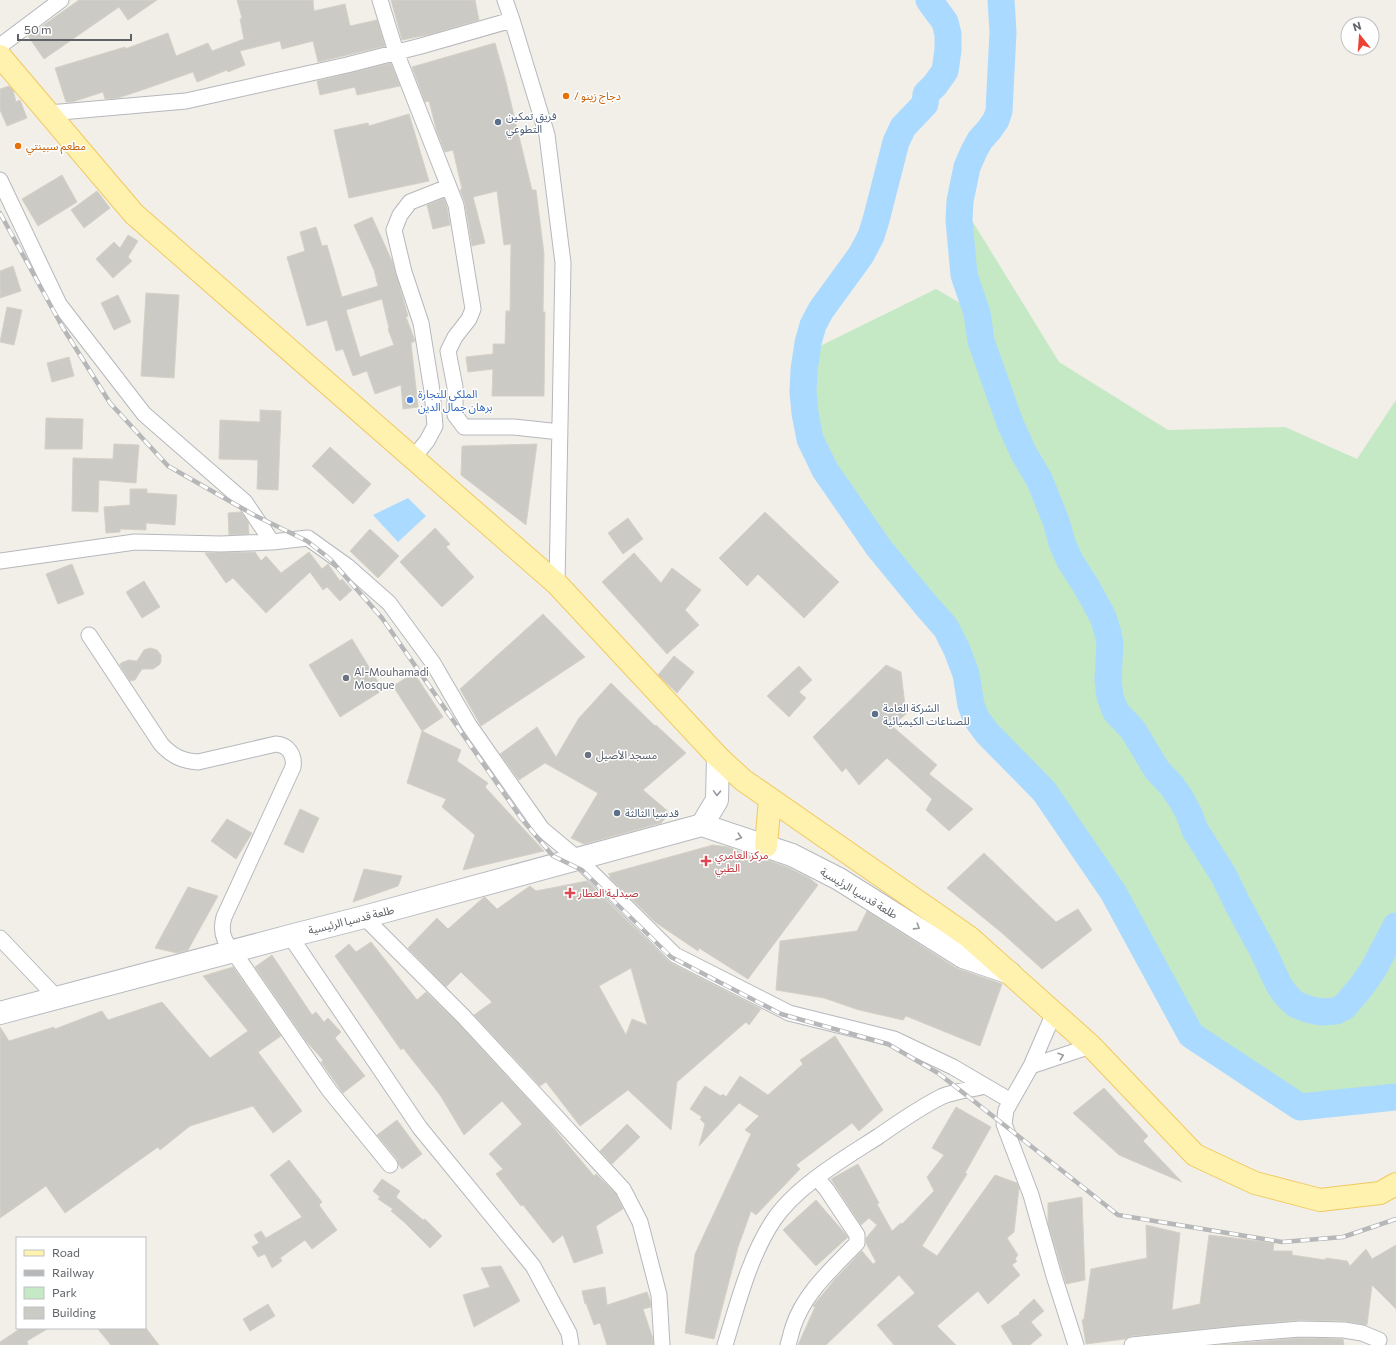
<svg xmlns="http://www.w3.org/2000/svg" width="1396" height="1345" font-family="Commissioner,'Noto Sans Arabic',sans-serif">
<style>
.green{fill:#c5e8c5;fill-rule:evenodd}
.water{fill:#aadaff}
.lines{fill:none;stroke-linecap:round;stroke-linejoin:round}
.river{stroke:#aadaff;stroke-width:27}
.building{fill:#cccac5;stroke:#d6d1c6;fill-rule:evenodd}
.street-casing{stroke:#b5b8bc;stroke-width:17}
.secondary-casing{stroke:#b6babf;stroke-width:24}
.primary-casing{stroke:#f2c960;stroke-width:24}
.street{stroke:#fff;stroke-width:15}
.secondary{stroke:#fff;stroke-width:22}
.primary{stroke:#fff2af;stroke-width:22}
.rail-casing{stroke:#b6b7b8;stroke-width:4.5}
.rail{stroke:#fff;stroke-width:3;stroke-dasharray:9;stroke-linecap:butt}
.oneway{stroke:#979a9d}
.food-dot{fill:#e8710a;stroke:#fff;stroke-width:1.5}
.service-dot{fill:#5c6f8a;stroke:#fff;stroke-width:1.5}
.shop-dot{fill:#3f7fe0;stroke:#fff;stroke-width:1.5}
.worship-dot{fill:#6b7280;stroke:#fff;stroke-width:1.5}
.health-dot{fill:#e0444e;stroke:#fff;stroke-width:1.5}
.labels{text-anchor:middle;stroke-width:3;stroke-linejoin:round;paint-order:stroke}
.food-label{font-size:11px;fill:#c56008;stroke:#fff;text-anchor:start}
.service-label{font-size:11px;fill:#4e5e75;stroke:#fff;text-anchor:start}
.shop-label{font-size:11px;fill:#366cbe;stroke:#fff;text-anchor:start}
.worship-label{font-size:11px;fill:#5b616d;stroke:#fff;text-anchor:start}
.health-label{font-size:11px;fill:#be3a42;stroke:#fff;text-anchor:start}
.street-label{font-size:11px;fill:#5f6368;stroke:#fff}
</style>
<rect width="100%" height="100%" fill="#f1efe8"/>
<path class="green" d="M 960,201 L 1059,362 L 1168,430 L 1285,427 L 1357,459 L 1396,400 L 1396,1097 L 1300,1107 L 1191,1035 L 1106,882 L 1044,791 L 976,718 L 966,674 L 946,628 L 872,539 L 825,470 L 805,413 L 806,353 L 936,289 L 977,313 L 1000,390 L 1035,470 L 973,301 ZM 1044,492 L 1090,598 L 1070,561 ZM 1164,779 L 1172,786 L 1181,799 L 1209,852 Z"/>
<path class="water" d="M 408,498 L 426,516 L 398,542 L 373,515 Z"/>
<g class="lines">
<path class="river" d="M 929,0 L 945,22 L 948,34 L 948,50 L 945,71 L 935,85 L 926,94 L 925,104 L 903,127 L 896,142 L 876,220 L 871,236 L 861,255 L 821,310 L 813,325 L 808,343 L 804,370 L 803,392 L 805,413 L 810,439 L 825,470 L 879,548 L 925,604 L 946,628 L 957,650 L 966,674 L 971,705 L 976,718 L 987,733 L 1044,791 L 1113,892 L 1191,1035 L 1300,1107 L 1396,1097
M 1001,0 L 1003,32 L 999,111 L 996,120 L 989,130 L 980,140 L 974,151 L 967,167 L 960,201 L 959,220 L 964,275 L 977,313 L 981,341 L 1010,423 L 1024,454 L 1039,479 L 1056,521 L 1062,543 L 1070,561 L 1086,586 L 1103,617 L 1108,633 L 1110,644 L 1108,679 L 1110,697 L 1116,712 L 1133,730 L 1157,770 L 1172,786 L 1181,799 L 1189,814 L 1195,830 L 1224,876 L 1238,905 L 1263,951 L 1278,983 L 1285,994 L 1295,1004 L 1307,1009 L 1321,1012 L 1336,1011 L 1344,1007 L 1361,987 L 1373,970 L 1396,926"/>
</g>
<path class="building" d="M 79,0 L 157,0 L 128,20 L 119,7 L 44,59 L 28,36 Z
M 237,0 L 313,0 L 314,11 L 345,4 L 350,26 L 377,20 L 385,46 L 318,62 L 313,41 L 282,49 L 280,41 L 240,51 L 245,65 L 228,72 L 227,70 L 197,82 L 193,72 L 145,89 L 118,98 L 105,99 L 103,92 L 72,102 L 66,102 L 55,68 L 125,47 L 125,49 L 168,33 L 176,56 L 208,43 L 212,51 L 244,39 L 240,19 L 242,18 Z
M 391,0 L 475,0 L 479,20 L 431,34 L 402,40 Z
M 495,43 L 505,78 L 532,190 L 536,190 L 544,254 L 543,312 L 545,312 L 544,396 L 492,396 L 493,369 L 468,372 L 466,357 L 493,354 L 493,344 L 505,344 L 506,311 L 510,311 L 511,244 L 504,245 L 497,191 L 473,197 L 485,243 L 472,246 L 465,203 L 460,190 L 462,189 L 453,150 L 445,152 L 437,132 L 429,101 L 425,102 L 412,67 Z
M 391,63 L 400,86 L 357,95 L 355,87 L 320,95 L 317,81 Z
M 9,86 L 13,90 L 16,102 L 20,100 L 27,118 L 7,126 L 0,110 L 0,89 Z
M 409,114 L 429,181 L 349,198 L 334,130 L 368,123 L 369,126 Z
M 62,175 L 77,202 L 38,226 L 22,199 Z
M 97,191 L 110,208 L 84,228 L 71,210 Z
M 444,198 L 447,207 L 450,225 L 433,229 L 427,205 Z
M 372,217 L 393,263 L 408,316 L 406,317 L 415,341 L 411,343 L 418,407 L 403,409 L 401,385 L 375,394 L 367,371 L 353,376 L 343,349 L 336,351 L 327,320 L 307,326 L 287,257 L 305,251 L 300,232 L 316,227 L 322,246 L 327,245 L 342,297 L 378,286 L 374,270 L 354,225 ZM 382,299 L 389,328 L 388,329 L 394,345 L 360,357 L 346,310 Z
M 128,235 L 138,241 L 128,257 L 132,261 L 113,278 L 96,259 L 114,242 L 120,248 Z
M 13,266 L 21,291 L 0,298 L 0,271 Z
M 146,293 L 179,295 L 174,378 L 141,376 Z
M 118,295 L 131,322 L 114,330 L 101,303 Z
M 7,307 L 22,310 L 14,345 L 0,342 Z
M 69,357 L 74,376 L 52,382 L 47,363 Z
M 260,410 L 281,411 L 278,490 L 257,489 L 258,460 L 219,459 L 220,420 L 260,422 Z
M 46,418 L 83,419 L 82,449 L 45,449 Z
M 114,444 L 139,445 L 136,483 L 99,480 L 98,512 L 72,511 L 73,458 L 113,459 Z
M 537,444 L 526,525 L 461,475 L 462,446 Z
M 330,447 L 371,484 L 353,504 L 312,466 Z
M 130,489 L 147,489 L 147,493 L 177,495 L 175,525 L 146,523 L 146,530 L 120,529 L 120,532 L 106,533 L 104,507 L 130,505 Z
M 241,512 L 248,522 L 249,534 L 229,535 L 228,513 Z
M 765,512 L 839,582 L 804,618 L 758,574 L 747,586 L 719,558 Z
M 628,518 L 643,539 L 623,554 L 608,533 Z
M 435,528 L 450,544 L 446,547 L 474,577 L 442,607 L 400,562 Z
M 370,529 L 399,556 L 378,578 L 350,551 Z
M 255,552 L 261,561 L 266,556 L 281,573 L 309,552 L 322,569 L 328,564 L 340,581 L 342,579 L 352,590 L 340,601 L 327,587 L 323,590 L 310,572 L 266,613 L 233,578 L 226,583 L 205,553 Z
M 634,553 L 661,583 L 672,568 L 701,590 L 685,610 L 699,625 L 667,654 L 602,582 Z
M 72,564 L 84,594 L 58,604 L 46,574 Z
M 144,581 L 160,607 L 142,618 L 126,592 Z
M 543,614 L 585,657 L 481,726 L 460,689 Z
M 352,639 L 383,690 L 340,717 L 309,665 Z
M 150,648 L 157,650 L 161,655 L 161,662 L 159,665 L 153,669 L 142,669 L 135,680 L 130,681 L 120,665 L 120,664 L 123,662 L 129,660 L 137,661 L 144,650 Z
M 674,656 L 694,672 L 677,693 L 658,675 Z
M 886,665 L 901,672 L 906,714 L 892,726 L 937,765 L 929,774 L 973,809 L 949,831 L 926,810 L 932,799 L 887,758 L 859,785 L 846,768 L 842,772 L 813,737 Z
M 799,666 L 812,680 L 799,692 L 806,698 L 789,717 L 767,696 Z
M 414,673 L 443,717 L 422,731 L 393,686 Z
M 611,683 L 655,726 L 656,725 L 686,753 L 643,790 L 670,813 L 661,823 L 584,844 L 571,838 L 598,793 L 545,763 L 519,780 L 500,754 L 537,727 L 556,757 L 579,718 Z
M 422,731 L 461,750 L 457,761 L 488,783 L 485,787 L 544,851 L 463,870 L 475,835 L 442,807 L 446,799 L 407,783 Z
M 300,809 L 319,818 L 303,853 L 284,844 Z
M 227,819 L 252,833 L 236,859 L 211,841 Z
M 713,845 L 728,847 L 762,861 L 764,859 L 787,867 L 809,878 L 818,885 L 748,979 L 699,948 L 698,951 L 655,922 L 609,877 L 611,876 L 608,874 Z
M 984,853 L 1056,922 L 1078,909 L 1092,930 L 1042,969 L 1002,933 L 947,888 Z
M 364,869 L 402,876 L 398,886 L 353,902 Z
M 587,881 L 669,962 L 761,1009 L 749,1025 L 746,1022 L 677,1082 L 671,1130 L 628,1090 L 580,1126 L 546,1082 L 540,1086 L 474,1015 L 492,1002 L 461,972 L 446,987 L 408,948 L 437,918 L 448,929 L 483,898 L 485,897 L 497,909 L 530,886 L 536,891 ZM 631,968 L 647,1025 L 632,1019 L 626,1035 L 599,986 Z
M 188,887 L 218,896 L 188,950 L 177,953 L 155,948 Z
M 867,911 L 956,968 L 1002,984 L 980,1046 L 906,1016 L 903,1020 L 859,1010 L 824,998 L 776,990 L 780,941 L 857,931 Z
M 371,942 L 417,1000 L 426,992 L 457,1022 L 547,1120 L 594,1176 L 596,1174 L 616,1194 L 623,1209 L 596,1226 L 603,1253 L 574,1263 L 563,1235 L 553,1243 L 523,1205 L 521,1206 L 496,1174 L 503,1169 L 489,1154 L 522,1124 L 502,1101 L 464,1135 L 440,1095 L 403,1048 L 401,1050 L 335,956 L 349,944 L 356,952 Z
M 272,955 L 312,1015 L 316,1012 L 324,1022 L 328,1018 L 341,1032 L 335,1038 L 365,1076 L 343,1093 L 321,1062 L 323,1060 L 306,1041 L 255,967 Z
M 233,967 L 281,1036 L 258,1052 L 302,1111 L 273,1133 L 253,1106 L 190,1126 L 160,1150 L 158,1147 L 65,1213 L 46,1186 L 0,1218 L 0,1027 L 9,1041 L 54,1027 L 55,1029 L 102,1011 L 108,1020 L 162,1002 L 210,1058 L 248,1031 L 203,976 Z
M 835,1036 L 883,1110 L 859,1131 L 852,1123 L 796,1165 L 800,1169 L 756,1215 L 751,1211 L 738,1247 L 714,1339 L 685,1333 L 695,1254 L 751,1134 L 745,1130 L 759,1116 L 739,1103 L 699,1146 L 705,1124 L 700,1119 L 702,1117 L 690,1109 L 705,1086 L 721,1096 L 723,1094 L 726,1097 L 740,1076 L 768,1095 L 803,1064 L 800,1060 Z
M 1104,1088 L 1148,1136 L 1143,1141 L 1182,1182 L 1119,1155 L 1073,1113 Z
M 956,1107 L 991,1127 L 965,1173 L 967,1174 L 922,1246 L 937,1256 L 995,1175 L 1017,1183 L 1019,1188 L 1014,1232 L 1007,1238 L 1018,1255 L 1015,1259 L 1017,1261 L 1012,1265 L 1020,1275 L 988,1304 L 978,1291 L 937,1326 L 956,1345 L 894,1345 L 877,1325 L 915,1293 L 899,1275 L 826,1345 L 798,1345 L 815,1307 L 813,1306 L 836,1278 L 862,1251 L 873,1264 L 876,1262 L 866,1243 L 866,1238 L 877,1225 L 869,1218 L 861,1225 L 831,1179 L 858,1164 L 879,1203 L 877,1204 L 892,1231 L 901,1223 L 902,1224 L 934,1191 L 927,1177 L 944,1155 L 932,1148 Z
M 397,1120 L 422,1154 L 402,1169 L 399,1165 L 397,1159 L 377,1135 Z
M 627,1124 L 640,1137 L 612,1164 L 600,1151 Z
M 289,1160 L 322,1202 L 319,1205 L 337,1230 L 312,1249 L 305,1240 L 280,1258 L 282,1261 L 272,1268 L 265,1254 L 258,1257 L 252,1247 L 259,1243 L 254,1235 L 261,1231 L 266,1238 L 302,1217 L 270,1175 Z
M 382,1179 L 400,1191 L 396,1197 L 423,1220 L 425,1219 L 442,1236 L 430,1248 L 404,1222 L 391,1211 L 393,1209 L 378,1199 L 380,1197 L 373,1191 Z
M 1082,1197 L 1085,1280 L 1066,1284 L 1048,1223 L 1048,1203 Z
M 816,1200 L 848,1237 L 816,1266 L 783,1230 Z
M 1146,1225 L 1180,1233 L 1172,1310 L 1200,1304 L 1209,1235 L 1274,1243 L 1273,1251 L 1292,1251 L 1292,1255 L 1325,1260 L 1326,1258 L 1347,1261 L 1350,1266 L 1366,1249 L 1372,1259 L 1396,1245 L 1396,1309 L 1372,1285 L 1367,1325 L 1344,1321 L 1299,1320 L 1131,1336 L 1125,1339 L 1086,1344 L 1082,1320 L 1084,1319 L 1091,1269 L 1147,1258 Z
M 501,1266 L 520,1301 L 474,1327 L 463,1295 L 490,1287 L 481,1268 Z
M 605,1287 L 607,1305 L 647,1292 L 650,1300 L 651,1307 L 643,1309 L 653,1339 L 653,1345 L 607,1345 L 600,1323 L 594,1325 L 586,1303 L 585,1304 L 582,1291 Z
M 1034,1299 L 1044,1311 L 1031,1322 L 1042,1335 L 1030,1345 L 1013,1345 L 1001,1326 L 1020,1314 L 1019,1313 Z
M 268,1304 L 275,1316 L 250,1331 L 243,1319 Z
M 21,1328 L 49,1328 L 27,1341 L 28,1345 L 0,1345 L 0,1342 Z
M 97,1328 L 146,1328 L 159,1345 L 111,1345 Z
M 1300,1338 L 1343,1339 L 1344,1345 L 1220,1345 Z"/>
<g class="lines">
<defs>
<path id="street" d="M 380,0 L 396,52 L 456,205 L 473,309 L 469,319 L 455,337 L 448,351 L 455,387 L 455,415 L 464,427 L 514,427 L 560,432
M 505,0 L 512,20 L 547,135 L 563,263 L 557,584
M 0,46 L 61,0
M 49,113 L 186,101 L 347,65 L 421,46 L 512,20
M 0,180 L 59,304 L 144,414 L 245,502 L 272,542 L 308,538 L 347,566 L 389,603 L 433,663 L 469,725 L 542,829 L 578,859 L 675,955 L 789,1013 L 894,1039 L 953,1067 L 1011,1101
M 413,458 L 427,441 L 435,426 L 432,391 L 421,323 L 404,272 L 394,230 L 400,215 L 410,202 L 448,187
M 0,561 L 135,542 L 221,544 L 272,542
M 89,635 L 161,744 C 172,756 182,761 198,762 L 276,744 C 288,745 295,755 293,767 L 224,917 C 220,931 223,941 233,951 L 329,1090 L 390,1165
M 364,917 L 463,1016 L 623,1189 L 640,1222 L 659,1295 L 662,1345
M 290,936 L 420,1128 L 533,1266 L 569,1333 L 571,1345
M 0,938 L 57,998
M 1054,1013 L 1031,1066 L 1006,1110 L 1004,1124 L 1031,1195 L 1054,1276 L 1076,1345
M 1031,1066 L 1091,1046
M 725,1345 C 738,1303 749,1258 773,1221 C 796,1186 845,1158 879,1136 C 899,1122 919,1108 941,1097 C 951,1092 974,1089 985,1086
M 788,1345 C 790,1339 791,1333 793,1327 C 804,1293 833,1268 857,1243 L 857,1235 L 827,1190 L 817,1178
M 1132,1345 L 1239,1334 L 1300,1329 L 1344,1330 L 1362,1333 L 1379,1340"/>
<path id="secondary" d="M 702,825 L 717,800 L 718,757
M 0,1013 L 290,936 L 364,917 L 702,825 L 792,855 L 839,879 L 963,957 L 1010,973"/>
<path id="primary" d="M 0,56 L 134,214 L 557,584 L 718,757 L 743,780 L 969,937 L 1091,1046 L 1195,1155 L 1255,1183 L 1320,1200 L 1380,1193 L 1396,1184
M 766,846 L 770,799"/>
</defs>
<use href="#street" class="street-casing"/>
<use href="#secondary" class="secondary-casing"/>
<use href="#primary" class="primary-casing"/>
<use href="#street" class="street"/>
<use href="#secondary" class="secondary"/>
<use href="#primary" class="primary"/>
<defs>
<path id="rail" d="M 0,213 L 63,328 L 110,403 L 168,466 L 254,515 L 307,541 L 330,559 L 382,618 L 521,818 L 553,856 L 582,870 L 671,957 L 781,1014 L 888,1044 L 938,1073 L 1017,1135 L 1118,1215 L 1282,1242 L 1343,1237 L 1396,1219"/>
</defs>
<use href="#rail" class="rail-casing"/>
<use href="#rail" class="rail"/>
</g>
<defs><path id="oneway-chevron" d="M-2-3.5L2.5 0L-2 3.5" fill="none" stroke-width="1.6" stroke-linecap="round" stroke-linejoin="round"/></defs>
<g class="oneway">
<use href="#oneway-chevron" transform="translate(717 793) rotate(92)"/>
<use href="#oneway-chevron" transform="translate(739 837) rotate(18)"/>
<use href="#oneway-chevron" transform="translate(917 927) rotate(32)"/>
<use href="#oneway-chevron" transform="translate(1061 1056) rotate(-19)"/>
</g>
<g class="food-dot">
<circle cx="566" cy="96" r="4"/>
<circle cx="18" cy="146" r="4"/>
</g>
<g class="service-dot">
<circle cx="498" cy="122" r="4"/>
<circle cx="875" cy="714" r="4"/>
<circle cx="617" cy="813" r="4"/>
</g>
<circle class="shop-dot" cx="410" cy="400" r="4"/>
<g class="worship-dot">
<circle cx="346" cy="678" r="4"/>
<circle cx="588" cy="755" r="4"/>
</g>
<g class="health-dot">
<path d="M704 855h4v4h4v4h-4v4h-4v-4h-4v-4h4z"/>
<path d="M568 887h4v4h4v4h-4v4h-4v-4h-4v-4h4z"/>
</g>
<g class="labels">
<g class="food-label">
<text x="574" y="100">/ دجاج زينو</text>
<text x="26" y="150">مطعم سبينتي</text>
</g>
<g class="service-label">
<text x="506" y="120">فريق تمكين<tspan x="506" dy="13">التطوعي</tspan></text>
<text x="883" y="712">الشركة العامة<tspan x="883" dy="13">للصناعات الكيميائية</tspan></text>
<text x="625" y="817">قدسيا الثالثة</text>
</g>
<g class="shop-label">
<text x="418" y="398">الملكي للتجارة<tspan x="418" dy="13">برهان جمال الدين</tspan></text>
</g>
<g class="worship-label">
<text x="354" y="676">Al-Mouhamadi<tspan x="354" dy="13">Mosque</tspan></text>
<text x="596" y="759">مسجد الأصيل</text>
</g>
<g class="health-label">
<text x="715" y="859">مركز العامري<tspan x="715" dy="13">الطبي</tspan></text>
<text x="578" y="897">صيدلية العطار</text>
</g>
<g class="street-label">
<text transform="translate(859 893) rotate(31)" y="4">طلعة قدسيا الرئيسية</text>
<text transform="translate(351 920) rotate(-14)" y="4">طلعة قدسيا الرئيسية</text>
</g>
</g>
<rect x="16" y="1237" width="130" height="92" fill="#ffffff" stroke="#bfc1c3"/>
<rect x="24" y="1250" width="20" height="6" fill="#fff2af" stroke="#bfc1c3"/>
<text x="52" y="1257" font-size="12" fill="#5f6368">Road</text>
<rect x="24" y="1270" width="20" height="6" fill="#b6b7b8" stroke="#bfc1c3"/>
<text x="52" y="1277" font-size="12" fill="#5f6368">Railway</text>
<rect x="24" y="1287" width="20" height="12" fill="#c5e8c5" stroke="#bfc1c3"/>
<text x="52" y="1297" font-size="12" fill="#5f6368">Park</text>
<rect x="24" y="1307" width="20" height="12" fill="#cccac5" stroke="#bfc1c3"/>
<text x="52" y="1317" font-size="12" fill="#5f6368">Building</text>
<g transform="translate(1360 36) rotate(343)"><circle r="19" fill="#ffffff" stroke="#bfc1c3"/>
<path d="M0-3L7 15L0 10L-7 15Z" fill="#ea4335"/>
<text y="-6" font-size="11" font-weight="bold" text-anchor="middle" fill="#5f6368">N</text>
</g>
<path d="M18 34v6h113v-6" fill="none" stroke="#5f6368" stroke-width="2"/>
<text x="24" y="34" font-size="12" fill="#5f6368" stroke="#ffffff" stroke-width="3" paint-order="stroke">50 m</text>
</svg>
